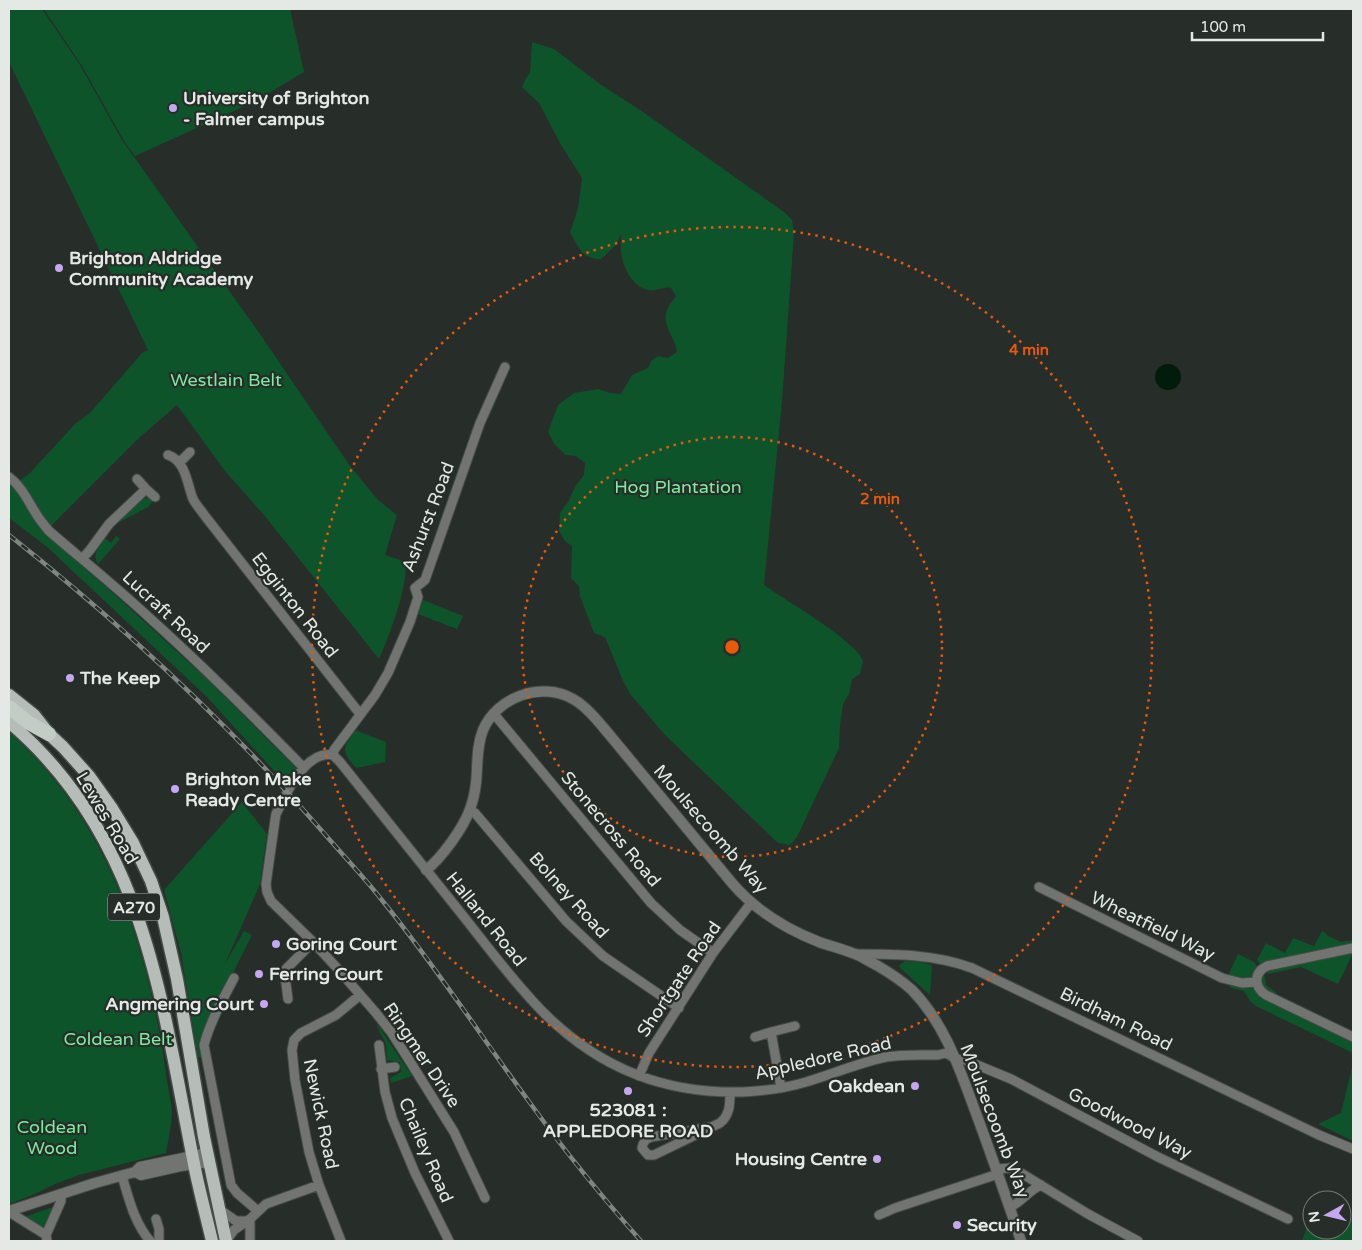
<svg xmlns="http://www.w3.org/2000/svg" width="1362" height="1250" font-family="'Varela Round',sans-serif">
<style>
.green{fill:#0e542b}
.water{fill:#021c0b}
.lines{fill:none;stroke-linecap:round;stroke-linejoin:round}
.minor-casing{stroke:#454b46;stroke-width:11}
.tertiary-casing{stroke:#454b46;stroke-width:12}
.primary-casing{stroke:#454b46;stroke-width:15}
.trunk-casing{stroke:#454b46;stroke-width:16}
.minor{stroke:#717471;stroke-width:9}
.tertiary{stroke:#717471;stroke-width:10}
.primary{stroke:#b6bdb8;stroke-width:12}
.trunk{stroke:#c4ccc6;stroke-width:14}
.rail-casing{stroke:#7f8580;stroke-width:4.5}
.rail{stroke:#272d28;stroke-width:2.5;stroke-dasharray:8;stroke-linecap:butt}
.ring{fill:none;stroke:#e8590c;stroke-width:2.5;stroke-dasharray:2.5 5}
.poi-dot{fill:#c5a6f0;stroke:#272d28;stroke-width:2}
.labels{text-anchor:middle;stroke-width:4.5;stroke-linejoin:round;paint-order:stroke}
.shield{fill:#272d28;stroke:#abb1ac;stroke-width:1}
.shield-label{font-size:16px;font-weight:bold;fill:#e4e9e5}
.poi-label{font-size:18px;font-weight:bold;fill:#e4e9e5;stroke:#272d28;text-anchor:start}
.park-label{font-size:18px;fill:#7ceda0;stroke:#272d28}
.street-label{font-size:18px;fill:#e4e9e5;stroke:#272d28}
.centre{fill:#e8590c;stroke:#272d28;stroke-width:2.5}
.ring-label{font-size:15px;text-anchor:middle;font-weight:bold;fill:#e8590c;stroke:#272d28;stroke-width:4.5;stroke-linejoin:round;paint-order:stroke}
</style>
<rect width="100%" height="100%" fill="#272d28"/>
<path class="green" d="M 9,9 L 42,9 L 80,65 L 122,140 L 262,337 L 350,466 L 378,500 L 397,515 L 385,555 L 406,562 C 407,589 390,634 379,659 L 264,515 L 225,471 L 177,405 L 139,438 L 44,533 L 113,593 L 209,681 L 296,768 L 287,785 L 207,697 L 46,546 L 9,518 L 9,484 L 12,486 L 29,474 L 76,423 L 90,413 L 142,353 L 148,350 L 9,62 Z
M 44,9 L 290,9 L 304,72 L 254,102 L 135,156 L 124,141 L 82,66 Z
M 532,42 L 554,49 L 600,84 L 643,112 L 784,212 L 792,220 L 794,233 L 782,401 L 764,585 C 790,603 817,618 842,638 C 849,645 859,651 863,661 L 860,674 L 852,679 L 849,694 L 843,704 L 840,725 L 839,748 L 797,837 L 793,842 L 789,845 L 778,843 L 664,734 L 631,695 L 623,681 L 605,637 L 594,633 L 580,596 L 579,586 L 571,578 L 572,546 L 565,541 L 559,531 L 560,513 L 568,502 L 576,485 L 584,475 L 585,463 L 576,456 L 566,455 L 555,445 L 548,432 L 558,405 L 574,393 L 598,389 L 610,393 L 621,394 L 632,375 L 648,368 L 651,361 L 658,356 L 668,358 L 677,352 C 675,337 661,325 667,310 C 669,305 673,300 676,296 L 671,288 C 663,286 656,292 648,290 C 634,287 625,271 622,258 C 620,251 621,242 621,234 L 616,245 L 601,259 C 581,259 580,248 570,233 L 578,208 L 582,178 L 561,145 L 539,103 L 522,87 L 526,78 L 530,73 Z
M 145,498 L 149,498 L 153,501 L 148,507 L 116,524 L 114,523 L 142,499 Z
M 116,536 L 120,539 L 98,564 C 91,554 100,546 105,538 L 111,543 Z
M 423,600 L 463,616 L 457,629 L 418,614 Z
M 355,730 L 386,742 L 385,762 L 356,768 C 341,750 342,749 355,730 Z
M 9,732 C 92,806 132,903 155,1010 C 160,1033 164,1057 167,1081 C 169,1091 171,1101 172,1111 C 172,1125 168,1140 166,1153 L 79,1175 L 55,1184 L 35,1194 L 9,1204 Z
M 242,802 L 267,834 L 260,884 L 225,964 L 244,931 L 252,935 L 230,979 L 201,1041 L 198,1044 L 200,1053 L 202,1054 L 202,1058 L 198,1057 L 181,953 L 164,890 Z
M 1322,931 L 1327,934 L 1326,935 L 1341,942 L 1353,940 L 1353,955 L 1352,955 L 1338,984 L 1301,967 L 1268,974 L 1257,960 L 1266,943 L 1285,953 L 1293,938 L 1316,947 L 1314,946 Z
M 1238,954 L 1254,962 L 1265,977 L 1266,985 L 1277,993 L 1270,1002 L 1352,1042 L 1353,1043 L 1353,1053 L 1256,1006 L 1250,1001 L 1244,991 L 1231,988 L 1227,978 Z
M 905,961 L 920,962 L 932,965 L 930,995 L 900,968 L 899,966 Z
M 377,1024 L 412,1076 L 391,1083 L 390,1078 L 401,1072 L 400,1062 L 387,1060 L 386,1044 L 377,1027 Z
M 1353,1063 L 1353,1141 L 1318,1124 L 1341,1113 Z
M 56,1206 L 45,1226 C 38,1229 30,1221 24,1217 Z
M 1312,1211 L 1312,1230 L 1342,1230 L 1342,1214 L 1353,1218 L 1353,1241 L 1302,1241 Z"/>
<path class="water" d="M1155 377a13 13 0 1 1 26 0a13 13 0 1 1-26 0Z"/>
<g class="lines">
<defs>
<path id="minor" d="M 168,455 C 186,461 187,484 193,499 C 196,505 201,510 205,516 L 360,714
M 179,463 L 190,452
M 9,477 C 21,486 27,499 35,512 C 39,519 44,525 49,531 C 84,561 120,590 153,621 C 205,668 255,718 304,768
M 146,489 L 155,497
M 82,559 L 90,550 L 109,524 L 146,489 L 137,479
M 494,714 L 651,903 L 680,930 L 713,953
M 333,755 L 340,762 C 380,812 420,862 460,912 C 488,947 514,983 545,1014 C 601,1069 665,1094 743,1092 C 764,1091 786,1088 806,1082 C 833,1074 858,1063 886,1057 C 903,1054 921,1055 938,1055 L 946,1053 L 956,1059 L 965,1060 L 1011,1079 L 1158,1157 L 1288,1219
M 470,811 L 475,813 L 566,921 L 603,956 L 679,1008
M 1039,887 L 1222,978 L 1242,983 L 1256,982
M 1353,948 L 1267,966 C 1253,973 1254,987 1266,995 L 1353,1037
M 855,954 C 894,954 934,954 972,968 L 1319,1135 L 1353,1149
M 234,978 C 223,999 210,1022 204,1045 L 231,1185 L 237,1193 L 258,1211
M 288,999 L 285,976 L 286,969 L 313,942
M 755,1037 L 771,1032
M 379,1045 L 385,1092 L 392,1118 L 415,1173 L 449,1241
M 381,1069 L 395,1067
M 639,1076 L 649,1053 L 713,953 L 751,903
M 781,1088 L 771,1032 L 795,1026
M 711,1127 L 651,1137 C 645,1139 643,1142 642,1148 L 648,1155 L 654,1155 L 720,1123 C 730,1115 730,1104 730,1092
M 997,1169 L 1010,1168 L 1021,1173 L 1088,1214 L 1138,1241
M 122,1176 C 129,1199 134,1222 150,1241
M 485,1198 L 454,1132 L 404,1052 L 391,1032 L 376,1013 L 337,968 L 313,942 L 271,901 L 267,892 L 266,884 L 275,820 L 276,814 C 286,794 305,750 333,755 L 334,750 L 375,695 L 388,673 L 410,622 L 418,597 L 415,588 L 425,580 L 480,423 L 505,367
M 1010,1207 C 1022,1202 1029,1190 1041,1185
M 219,1209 L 236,1221 L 245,1221
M 12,1210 L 14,1215 L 46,1235
M 879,1215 L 895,1208 L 998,1174
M 156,1219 L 159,1229 L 159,1241
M 47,1241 L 46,1235 L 61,1201 L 61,1194
M 227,1241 L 229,1237 L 234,1230 L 250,1219 L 266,1204 L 319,1185
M 250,1241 L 250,1219
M 341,1241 L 319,1185 L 309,1152 L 295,1080 L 292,1050 L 294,1040 L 301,1033 L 336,1015 L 360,995"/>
<path id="tertiary" d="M 426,870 C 441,859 464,827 470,809 C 473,801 475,792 476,783 C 478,766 476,747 483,730 C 497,697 541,681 573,699 C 587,707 598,721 608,733 L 732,883 C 755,910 786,929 819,942 C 830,946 843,949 855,954 C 863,957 870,962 878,966 C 890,973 902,981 912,990 C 948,1027 962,1077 980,1124 C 994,1163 1008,1202 1021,1241
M 135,1172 L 141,1175 L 181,1166 L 209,1162
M 9,1211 L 95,1183 L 135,1172 L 140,1167 L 207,1153"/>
<path id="primary" d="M 9,695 L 34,715 L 49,734 L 63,747 L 89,776 L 111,807 L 133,843 L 151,881 L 163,917 L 177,979 L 204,1137 L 226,1241
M 9,722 C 145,837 161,1000 194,1164 C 199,1190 206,1215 212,1241"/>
<path id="trunk" d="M 9,707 L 29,723 L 49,734"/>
</defs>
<use href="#minor" class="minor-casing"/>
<use href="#tertiary" class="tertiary-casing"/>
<use href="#primary" class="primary-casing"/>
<use href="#trunk" class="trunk-casing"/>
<use href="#minor" class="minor"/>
<use href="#tertiary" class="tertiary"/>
<use href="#primary" class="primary"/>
<use href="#trunk" class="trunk"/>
<defs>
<path id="rail" d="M 9,535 C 128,629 238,733 337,848 C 352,865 367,881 381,899 C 435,965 482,1038 533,1107 C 567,1154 603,1198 641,1241"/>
</defs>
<use href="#rail" class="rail-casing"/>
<use href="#rail" class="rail"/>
</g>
<g class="ring">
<circle cx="732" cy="647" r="210"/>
<circle cx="732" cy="647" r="420"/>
</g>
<g class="poi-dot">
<circle cx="173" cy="108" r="5"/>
<circle cx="59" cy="268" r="5"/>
<circle cx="70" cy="678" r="5"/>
<circle cx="175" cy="789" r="5"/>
<circle cx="276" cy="944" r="5"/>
<circle cx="259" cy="974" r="5"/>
<circle cx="264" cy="1004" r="5"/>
<circle cx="915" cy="1086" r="5"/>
<circle cx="628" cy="1091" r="5"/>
<circle cx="877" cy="1159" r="5"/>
<circle cx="957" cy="1225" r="5"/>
</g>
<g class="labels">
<rect class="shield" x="108" y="893.5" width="52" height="27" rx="4"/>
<g class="shield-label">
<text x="134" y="913">A270</text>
</g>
<g class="poi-label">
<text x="183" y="104">University of Brighton<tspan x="183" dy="21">- Falmer campus</tspan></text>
<text x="69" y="264">Brighton Aldridge<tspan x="69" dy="21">Community Academy</tspan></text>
<text x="80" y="684">The Keep</text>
<text x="185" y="785">Brighton Make<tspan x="185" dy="21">Ready Centre</tspan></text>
<text x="286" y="950">Goring Court</text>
<text x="269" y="980">Ferring Court</text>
<text x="254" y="1010" text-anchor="end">Angmering Court</text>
<text x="905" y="1092" text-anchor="end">Oakdean</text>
<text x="628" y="1116" text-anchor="middle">523081 :<tspan x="628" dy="21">APPLEDORE ROAD</tspan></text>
<text x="867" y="1165" text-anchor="end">Housing Centre</text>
<text x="967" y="1231">Security</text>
</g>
<g class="park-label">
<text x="226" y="386">Westlain Belt</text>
<text x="678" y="493">Hog Plantation</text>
<text x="118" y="1045">Coldean Belt</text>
<text x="52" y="1133">Coldean<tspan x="52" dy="21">Wood</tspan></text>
</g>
<g class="street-label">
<text transform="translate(428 517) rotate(-69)" y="6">Ashurst Road</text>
<text transform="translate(295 605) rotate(52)" y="6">Egginton Road</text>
<text transform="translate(166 612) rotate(43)" y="6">Lucraft Road</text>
<text transform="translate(107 818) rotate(59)" y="6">Lewes Road</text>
<text transform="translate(611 829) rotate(50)" y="6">Stonecross Road</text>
<text transform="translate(711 829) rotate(49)" y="6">Moulsecoomb Way</text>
<text transform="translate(569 895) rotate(48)" y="6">Bolney Road</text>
<text transform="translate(486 919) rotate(51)" y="6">Halland Road</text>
<text transform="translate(1153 926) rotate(26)" y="6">Wheatfield Way</text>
<text transform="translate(679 979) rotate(-56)" y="6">Shortgate Road</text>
<text transform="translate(1116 1019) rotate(26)" y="6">Birdham Road</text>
<text transform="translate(422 1055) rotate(56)" y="6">Ringmer Drive</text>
<text transform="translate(823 1058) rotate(-13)" y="6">Appledore Road</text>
<text transform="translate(321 1114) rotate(78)" y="6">Newick Road</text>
<text transform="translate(995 1121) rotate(69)" y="6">Moulsecoomb Way</text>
<text transform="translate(1130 1123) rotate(27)" y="6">Goodwood Way</text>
<text transform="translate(426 1150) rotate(67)" y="6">Chailey Road</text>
</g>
</g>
<circle cx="732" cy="647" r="8" class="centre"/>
<g class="ring-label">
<text x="1029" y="355">4 min</text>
<text x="880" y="504">2 min</text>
</g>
<rect width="1362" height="1250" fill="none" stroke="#e4e9e5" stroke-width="20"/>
<g transform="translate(1327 1215) rotate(262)"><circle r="24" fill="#272d28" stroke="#737874"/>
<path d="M0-4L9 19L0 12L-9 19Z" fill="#c5a6f0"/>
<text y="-8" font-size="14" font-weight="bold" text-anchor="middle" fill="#e4e9e5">N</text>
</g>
<path d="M1192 32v8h131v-8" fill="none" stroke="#e4e9e5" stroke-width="2.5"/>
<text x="1200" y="32" font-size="15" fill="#e4e9e5" stroke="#272d28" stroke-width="4" paint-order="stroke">100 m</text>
</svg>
